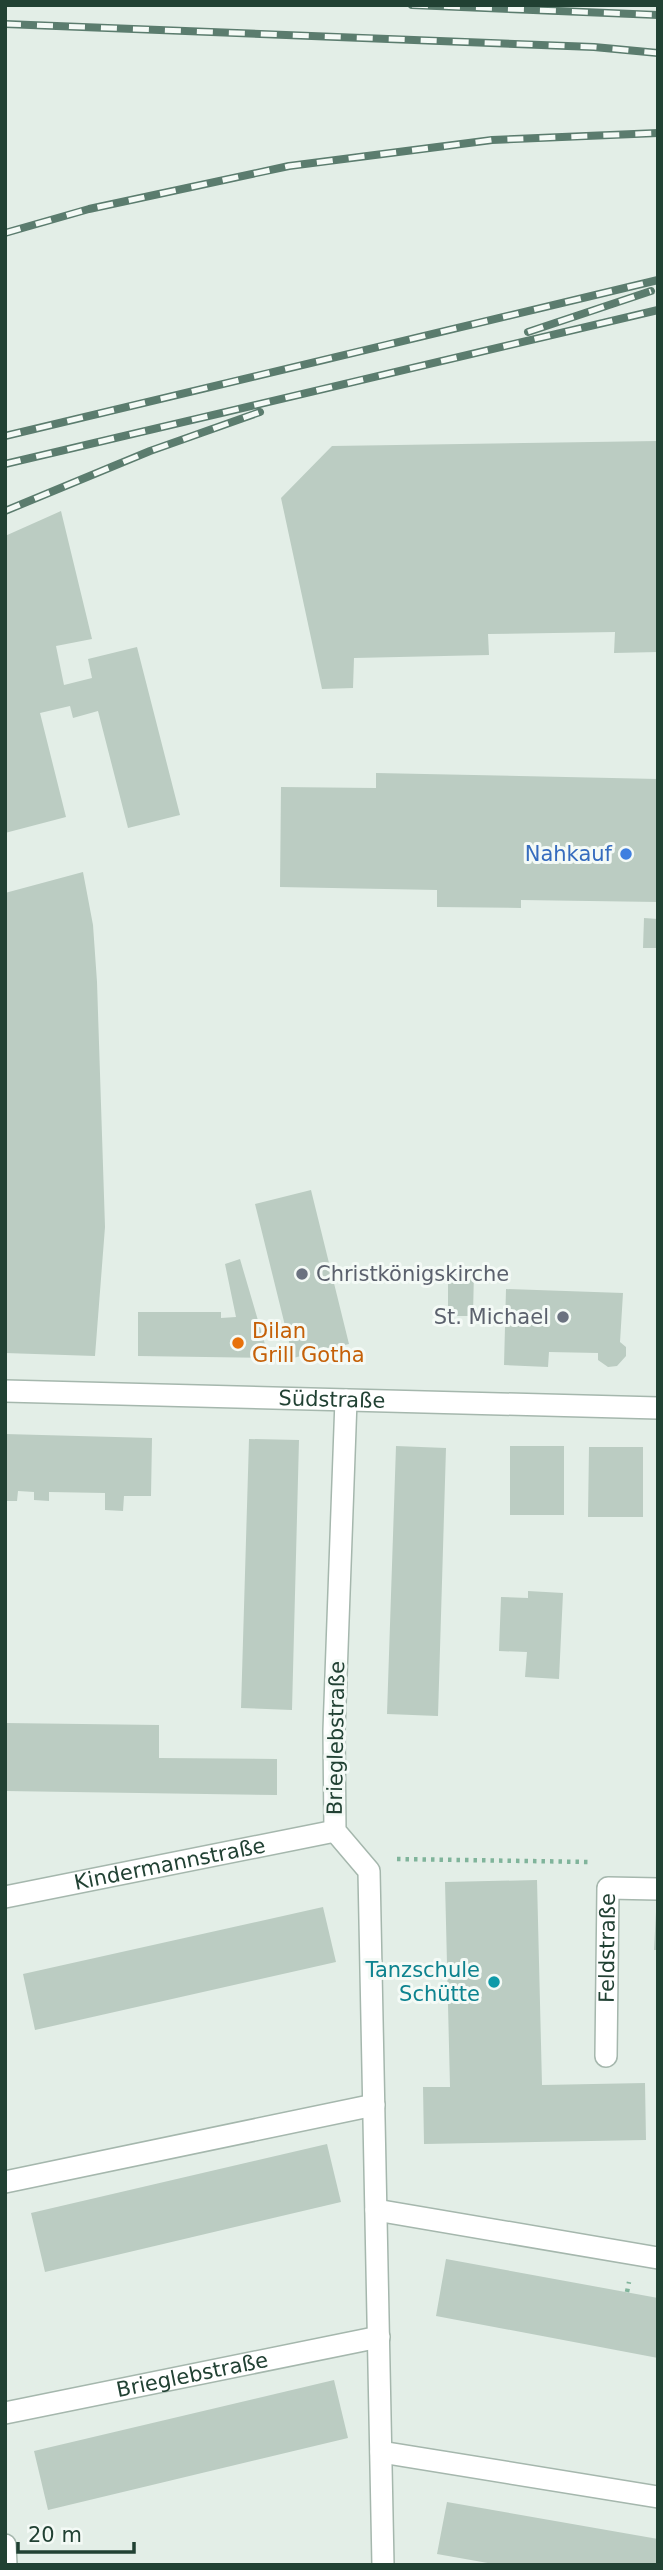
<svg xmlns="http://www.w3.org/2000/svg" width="663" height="2570" font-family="'DejaVu Sans',sans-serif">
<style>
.building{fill:#bbccc2}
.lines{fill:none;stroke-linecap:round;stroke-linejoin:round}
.minor-casing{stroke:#a5b7ad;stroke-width:24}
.path{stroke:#80b49b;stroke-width:4.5;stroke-dasharray:3.5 5;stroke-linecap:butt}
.minor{stroke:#fff;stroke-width:21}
.rail-casing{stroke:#5b7c6e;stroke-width:8}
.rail{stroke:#f4faf6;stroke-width:5;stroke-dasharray:16;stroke-linecap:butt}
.shop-dot{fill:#3f7fe0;stroke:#f4faf6;stroke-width:2.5}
.worship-dot{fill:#6b7280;stroke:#f4faf6;stroke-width:2.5}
.food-dot{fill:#e8710a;stroke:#f4faf6;stroke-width:2.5}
.culture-dot{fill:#0f9aa8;stroke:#f4faf6;stroke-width:2.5}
.labels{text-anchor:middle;stroke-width:6;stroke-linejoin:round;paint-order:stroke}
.shop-label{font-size:21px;fill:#366cbe;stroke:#f4faf6;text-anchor:end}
.worship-label{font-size:21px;fill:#5b616d;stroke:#f4faf6;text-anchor:start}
.food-label{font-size:21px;fill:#c56008;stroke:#f4faf6;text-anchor:start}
.street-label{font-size:21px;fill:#214133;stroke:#f4faf6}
.culture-label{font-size:21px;fill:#0d838f;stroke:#f4faf6;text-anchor:end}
</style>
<rect width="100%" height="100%" fill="#e3eee7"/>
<path class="building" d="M 658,441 L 658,652 L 614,653 L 615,632 L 488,634 L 489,655 L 354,658 L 353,688 L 322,689 L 281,498 L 332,446 Z
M 61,511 L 92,639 L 56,646 L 64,685 L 92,678 L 88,659 L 137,647 L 180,815 L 128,828 L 98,711 L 73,718 L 70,706 L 40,713 L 66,817 L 5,833 L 5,536 Z
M 376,773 L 658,779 L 658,902 L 521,900 L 521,908 L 437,907 L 437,890 L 280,887 L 281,787 L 376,788 Z
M 83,872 L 93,925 L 97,982 L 105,1227 L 95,1356 L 5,1353 L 5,893 Z
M 644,918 L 658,919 L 658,948 L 643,948 Z
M 311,1190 L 349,1344 L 293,1358 L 255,1204 Z
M 240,1259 L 269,1358 L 138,1356 L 138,1312 L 221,1312 L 221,1318 L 236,1317 L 225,1264 Z
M 448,1270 L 474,1270 L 473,1316 L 448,1316 Z
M 506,1289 L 623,1293 L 620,1342 L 626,1347 L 626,1356 L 617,1366 L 608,1367 L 598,1360 L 598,1353 L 549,1352 L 548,1367 L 504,1365 Z
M 5,1434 L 152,1438 L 151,1496 L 124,1496 L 123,1511 L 105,1510 L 105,1493 L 49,1492 L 49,1501 L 34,1500 L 34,1492 L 18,1491 L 17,1501 L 5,1501 Z
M 249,1439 L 299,1440 L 292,1710 L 241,1708 Z
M 396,1446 L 446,1448 L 438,1716 L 387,1714 Z
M 510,1446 L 564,1446 L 564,1515 L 510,1515 Z
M 589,1447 L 643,1447 L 643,1517 L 588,1517 Z
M 528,1591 L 563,1593 L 559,1679 L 525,1677 L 527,1652 L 499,1651 L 501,1597 L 528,1598 Z
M 5,1723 L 159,1725 L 159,1758 L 277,1759 L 277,1795 L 5,1791 Z
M 537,1880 L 542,2085 L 645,2083 L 646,2140 L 424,2144 L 423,2087 L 450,2087 L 445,1882 Z
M 323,1907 L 336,1962 L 35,2030 L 23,1974 Z
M 656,1912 L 658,1912 L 658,1950 L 654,1950 Z
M 327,2144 L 341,2202 L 45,2272 L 31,2213 Z
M 446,2259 L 658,2298 L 658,2358 L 436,2316 Z
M 334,2380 L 348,2438 L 48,2510 L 34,2451 Z
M 447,2502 L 658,2539 L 658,2565 L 499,2565 L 437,2554 Z"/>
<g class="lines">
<defs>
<g id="minor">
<path id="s1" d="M 5,1391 L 658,1408"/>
<path d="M 346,1400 L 334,1731 L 335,1831 L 369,1871 L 383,2565"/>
<path id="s2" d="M 5,1897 L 335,1831"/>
<path id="s3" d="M 606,2056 L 608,1888 L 658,1889"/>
<path d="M 5,2182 L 374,2105"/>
<path d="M 376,2210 L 658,2258"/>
<path id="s4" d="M 5,2413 L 379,2337"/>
<path d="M 381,2452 L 658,2497"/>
<path d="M 5,2545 L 6,2565"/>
</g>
</defs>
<use href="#minor" class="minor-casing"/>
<path class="path" d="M 397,1859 L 591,1862
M 627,2292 L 629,2282"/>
<use href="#minor" class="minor"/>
<defs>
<path id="rail" d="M 412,5 L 658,15
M 5,24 L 594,47 L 658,53
M 5,233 L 89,209 L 289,166 L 492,140 L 658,133
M 528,332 L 651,291
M 5,436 L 658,280
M 5,464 L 658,310
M 5,511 L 150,451 L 260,412"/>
</defs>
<use href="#rail" class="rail-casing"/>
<use href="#rail" class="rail"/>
</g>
<circle class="shop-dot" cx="626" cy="854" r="7"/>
<g class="worship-dot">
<circle cx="302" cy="1274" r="7"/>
<circle cx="563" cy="1317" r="7"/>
</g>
<circle class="food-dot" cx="238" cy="1343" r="7"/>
<circle class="culture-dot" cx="494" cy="1982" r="7"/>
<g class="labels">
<g class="shop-label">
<text x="612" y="861">Nahkauf</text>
</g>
<g class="worship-label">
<text x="316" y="1281">Christkönigskirche</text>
<text x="549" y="1324" text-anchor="end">St. Michael</text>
</g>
<g class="food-label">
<text x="252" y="1338">Dilan<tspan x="252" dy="24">Grill Gotha</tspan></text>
</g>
<g class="street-label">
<text dy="7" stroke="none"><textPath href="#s1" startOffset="327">Südstraße</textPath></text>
<text transform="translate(336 1738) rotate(-89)" y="7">Brieglebstraße</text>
<text dy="7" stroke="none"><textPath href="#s2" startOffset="168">Kindermannstraße</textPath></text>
<text dy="7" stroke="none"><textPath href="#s3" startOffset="108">Feldstraße</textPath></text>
<text dy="7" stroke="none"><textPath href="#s4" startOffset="191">Brieglebstraße</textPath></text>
</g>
<g class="culture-label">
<text x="480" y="1977">Tanzschule<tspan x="480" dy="24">Schütte</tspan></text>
</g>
</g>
<rect width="663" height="2570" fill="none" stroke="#214133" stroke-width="14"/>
<path d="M18 2542v10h116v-10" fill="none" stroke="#214133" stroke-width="3.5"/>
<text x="28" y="2542" font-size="21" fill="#214133" stroke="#f4faf6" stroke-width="5" paint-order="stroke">20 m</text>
</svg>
